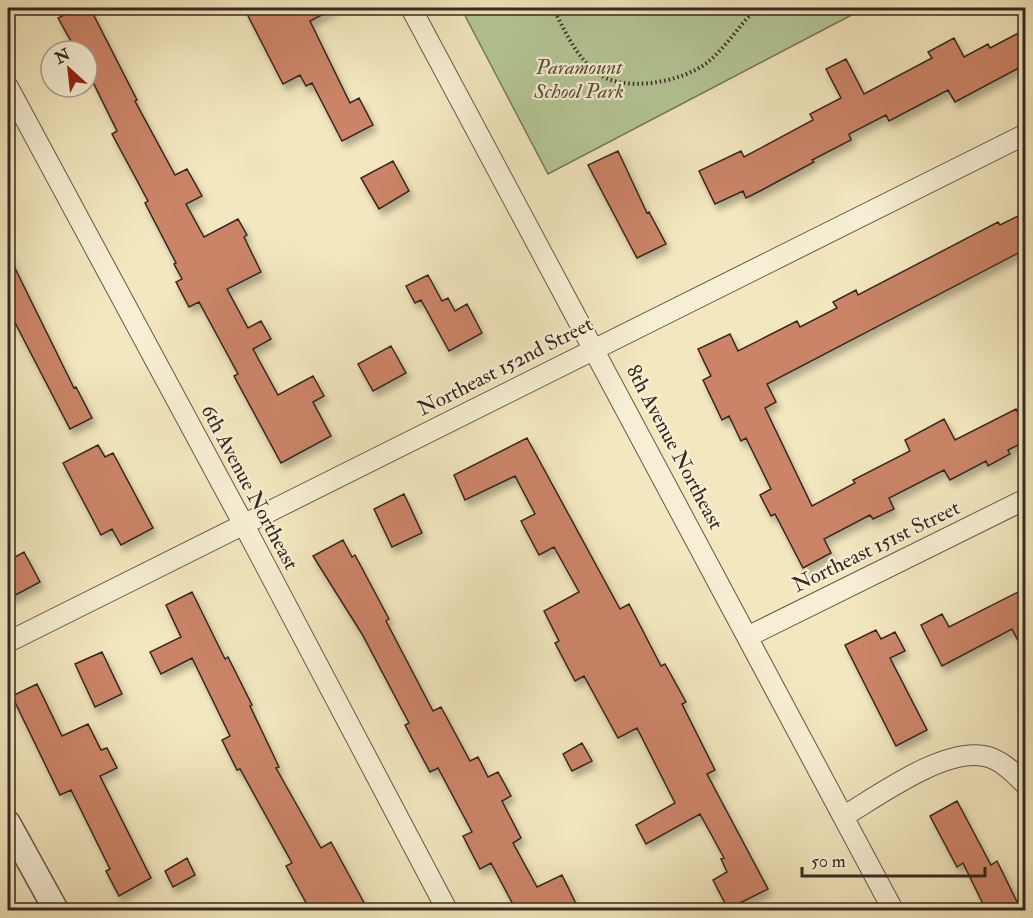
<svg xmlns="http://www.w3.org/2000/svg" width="1033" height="918" font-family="'IM FELL Double Pica',serif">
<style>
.green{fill:#b5c797;stroke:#76785b;stroke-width:1.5}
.building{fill:#cb8467;stroke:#37281f;stroke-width:1.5;filter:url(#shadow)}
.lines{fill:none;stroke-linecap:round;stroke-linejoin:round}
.minor-casing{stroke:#665847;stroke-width:22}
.tertiary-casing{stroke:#665847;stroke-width:27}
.path{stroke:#37281f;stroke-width:4;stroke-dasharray:1.5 3;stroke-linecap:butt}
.minor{stroke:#f7efd5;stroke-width:20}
.tertiary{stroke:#f7efd5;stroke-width:24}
.labels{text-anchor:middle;stroke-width:4.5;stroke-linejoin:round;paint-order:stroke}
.park-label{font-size:21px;font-style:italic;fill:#56503d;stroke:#f7efd5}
.street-label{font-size:21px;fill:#37281f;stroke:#f7efd5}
</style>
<defs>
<filter id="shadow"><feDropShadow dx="3.5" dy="6" stdDeviation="3" flood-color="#0004"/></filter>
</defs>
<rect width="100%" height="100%" fill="#f3e7bf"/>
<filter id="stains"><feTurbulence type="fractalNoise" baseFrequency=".00333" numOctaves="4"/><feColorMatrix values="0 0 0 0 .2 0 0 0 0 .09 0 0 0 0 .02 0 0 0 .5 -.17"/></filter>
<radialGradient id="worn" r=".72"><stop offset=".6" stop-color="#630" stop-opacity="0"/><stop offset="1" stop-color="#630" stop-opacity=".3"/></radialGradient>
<path class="green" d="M 461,8 L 865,8 L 548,174 Z"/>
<path class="building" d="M 78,8 L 90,8 L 137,100 L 135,101 L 175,175 L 187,169 L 202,196 L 186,204 L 204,237 L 238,219 L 247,235 L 244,237 L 261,272 L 227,289 L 248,328 L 261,321 L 271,339 L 253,349 L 278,395 L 313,376 L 324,396 L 313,402 L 331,436 L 281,463 L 234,376 L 238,374 L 199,302 L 189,307 L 176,282 L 182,279 L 174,264 L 176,263 L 145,203 L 148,201 L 112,134 L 117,131 L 87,70 L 87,51 L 76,50 L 58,18 Z
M 244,8 L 335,8 L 310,21 L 350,103 L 359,98 L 373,125 L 342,141 L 312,83 L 306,86 L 300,75 L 283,84 Z
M 1026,29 L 1026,64 L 955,102 L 948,90 L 889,121 L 886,115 L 849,134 L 851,140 L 812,160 L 814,162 L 760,191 L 746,198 L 743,191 L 715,204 L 699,171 L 741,151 L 744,157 L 813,120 L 810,114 L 841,98 L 826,69 L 846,59 L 864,94 L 932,58 L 928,52 L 954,38 L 964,57 L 988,44 L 990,48 Z
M 618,151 L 647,213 L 649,212 L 666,244 L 637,258 L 588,165 Z
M 393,161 L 409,191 L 379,209 L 361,178 Z
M 1026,212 L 1026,249 L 767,384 L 776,402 L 765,408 L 812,506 L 855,483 L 853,480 L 910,451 L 905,440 L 944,419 L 955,440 L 1016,409 L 1026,427 L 1026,441 L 1008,450 L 1010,454 L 988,466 L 986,461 L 950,480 L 944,470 L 889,498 L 894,509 L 873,519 L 870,515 L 824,539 L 831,553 L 803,568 L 775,514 L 771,516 L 760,495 L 771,489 L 746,438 L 741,441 L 729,416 L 722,420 L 703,380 L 711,376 L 698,349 L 730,334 L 738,351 L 797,321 L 800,327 L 837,308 L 833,302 L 856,290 L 858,295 L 998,222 L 1000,225 Z
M 8,254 L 74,388 L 76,387 L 92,418 L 70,429 L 8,309 Z
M 428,275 L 442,301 L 448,298 L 455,311 L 467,304 L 482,333 L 449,351 L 421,300 L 415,303 L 406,286 Z
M 391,346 L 406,373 L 373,391 L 358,364 Z
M 527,438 L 620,609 L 629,604 L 661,666 L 665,664 L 686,702 L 682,704 L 715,770 L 707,774 L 768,889 L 728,909 L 713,880 L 727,872 L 721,859 L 724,858 L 700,814 L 646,844 L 636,825 L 675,803 L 637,728 L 618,738 L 584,676 L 575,681 L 555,643 L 559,641 L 544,611 L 579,592 L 554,547 L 539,555 L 521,521 L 535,514 L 515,476 L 465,500 L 454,475 Z
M 98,445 L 105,457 L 113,453 L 153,528 L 121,545 L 112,529 L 101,535 L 63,463 Z
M 404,494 L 422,533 L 392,547 L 374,509 Z
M 343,540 L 352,557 L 355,555 L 389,619 L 386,621 L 433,711 L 441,707 L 470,761 L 478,757 L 488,777 L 498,772 L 511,796 L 502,801 L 521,838 L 513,843 L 537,887 L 562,875 L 579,910 L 516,910 L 491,863 L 480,869 L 463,836 L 472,832 L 438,768 L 430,772 L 405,725 L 409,723 L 362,634 L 313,556 Z
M 24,552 L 40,582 L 8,599 L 8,561 Z
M 1026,588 L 1026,656 L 1012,629 L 942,666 L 921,625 L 942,614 L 949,627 Z
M 192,592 L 225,659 L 228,657 L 252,705 L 250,706 L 279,767 L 276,768 L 321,848 L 331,842 L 368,910 L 310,910 L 286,866 L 292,863 L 240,769 L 237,770 L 222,740 L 230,736 L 192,658 L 161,674 L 150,652 L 181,637 L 166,605 Z
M 876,630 L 881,639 L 895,632 L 905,651 L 890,658 L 927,730 L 896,746 L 845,645 Z
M 102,652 L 122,694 L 95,707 L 75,664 Z
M 37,684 L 62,736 L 88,724 L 101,750 L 107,748 L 117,768 L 100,776 L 151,878 L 119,896 L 106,871 L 110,869 L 71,790 L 60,795 L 12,696 Z
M 582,743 L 592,761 L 572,771 L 563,754 Z
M 957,801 L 991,865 L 997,861 L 1021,910 L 986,910 L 963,863 L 957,867 L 930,816 Z
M 187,858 L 195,875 L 173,887 L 165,871 Z"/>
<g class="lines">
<defs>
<path id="minor" d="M 411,8 L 893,910
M 8,87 L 244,525 L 447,910
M 749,636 L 1026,499
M 8,642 L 1026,134
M 844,816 C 878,796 943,748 984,756 C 1001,759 1014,773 1026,785"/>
<path id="tertiary" d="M 8,823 L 56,910"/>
</defs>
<use href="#minor" class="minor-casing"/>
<use href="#tertiary" class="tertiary-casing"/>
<path class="path" d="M 553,8 C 565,31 575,55 596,72 C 622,94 683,82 708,62 C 727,46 740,24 757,8"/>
<use href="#minor" class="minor"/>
<use href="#tertiary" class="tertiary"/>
</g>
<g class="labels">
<g class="park-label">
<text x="579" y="74">Paramount<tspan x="579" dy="24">School Park</tspan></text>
</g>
<g class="street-label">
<text transform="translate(505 366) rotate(-27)" y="7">Northeast 152nd Street</text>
<text transform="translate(675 447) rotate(62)" y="7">8th Avenue Northeast</text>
<text transform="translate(250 487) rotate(62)" y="7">6th Avenue Northeast</text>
<text transform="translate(876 546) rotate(-26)" y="7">Northeast 151st Street</text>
</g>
</g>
<rect width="1033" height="918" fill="none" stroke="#f3e7bf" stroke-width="30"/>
<rect x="9" y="9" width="1015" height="900" fill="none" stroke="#37281f" stroke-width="3"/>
<rect x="15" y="15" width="1003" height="888" fill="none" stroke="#37281f" stroke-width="1.5"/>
<g transform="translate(69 69) rotate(333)"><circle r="28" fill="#f7efd5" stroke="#aa9f8c" stroke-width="1.5"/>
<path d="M0-4.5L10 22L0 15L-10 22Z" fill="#8f2418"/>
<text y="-9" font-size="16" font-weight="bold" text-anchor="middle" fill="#37281f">N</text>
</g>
<path d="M802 867v9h183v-9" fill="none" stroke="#37281f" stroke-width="3"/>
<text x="811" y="867" font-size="18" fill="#37281f" stroke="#f7efd5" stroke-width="4.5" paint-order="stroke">50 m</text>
<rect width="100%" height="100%" filter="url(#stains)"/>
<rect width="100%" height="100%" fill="url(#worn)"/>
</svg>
